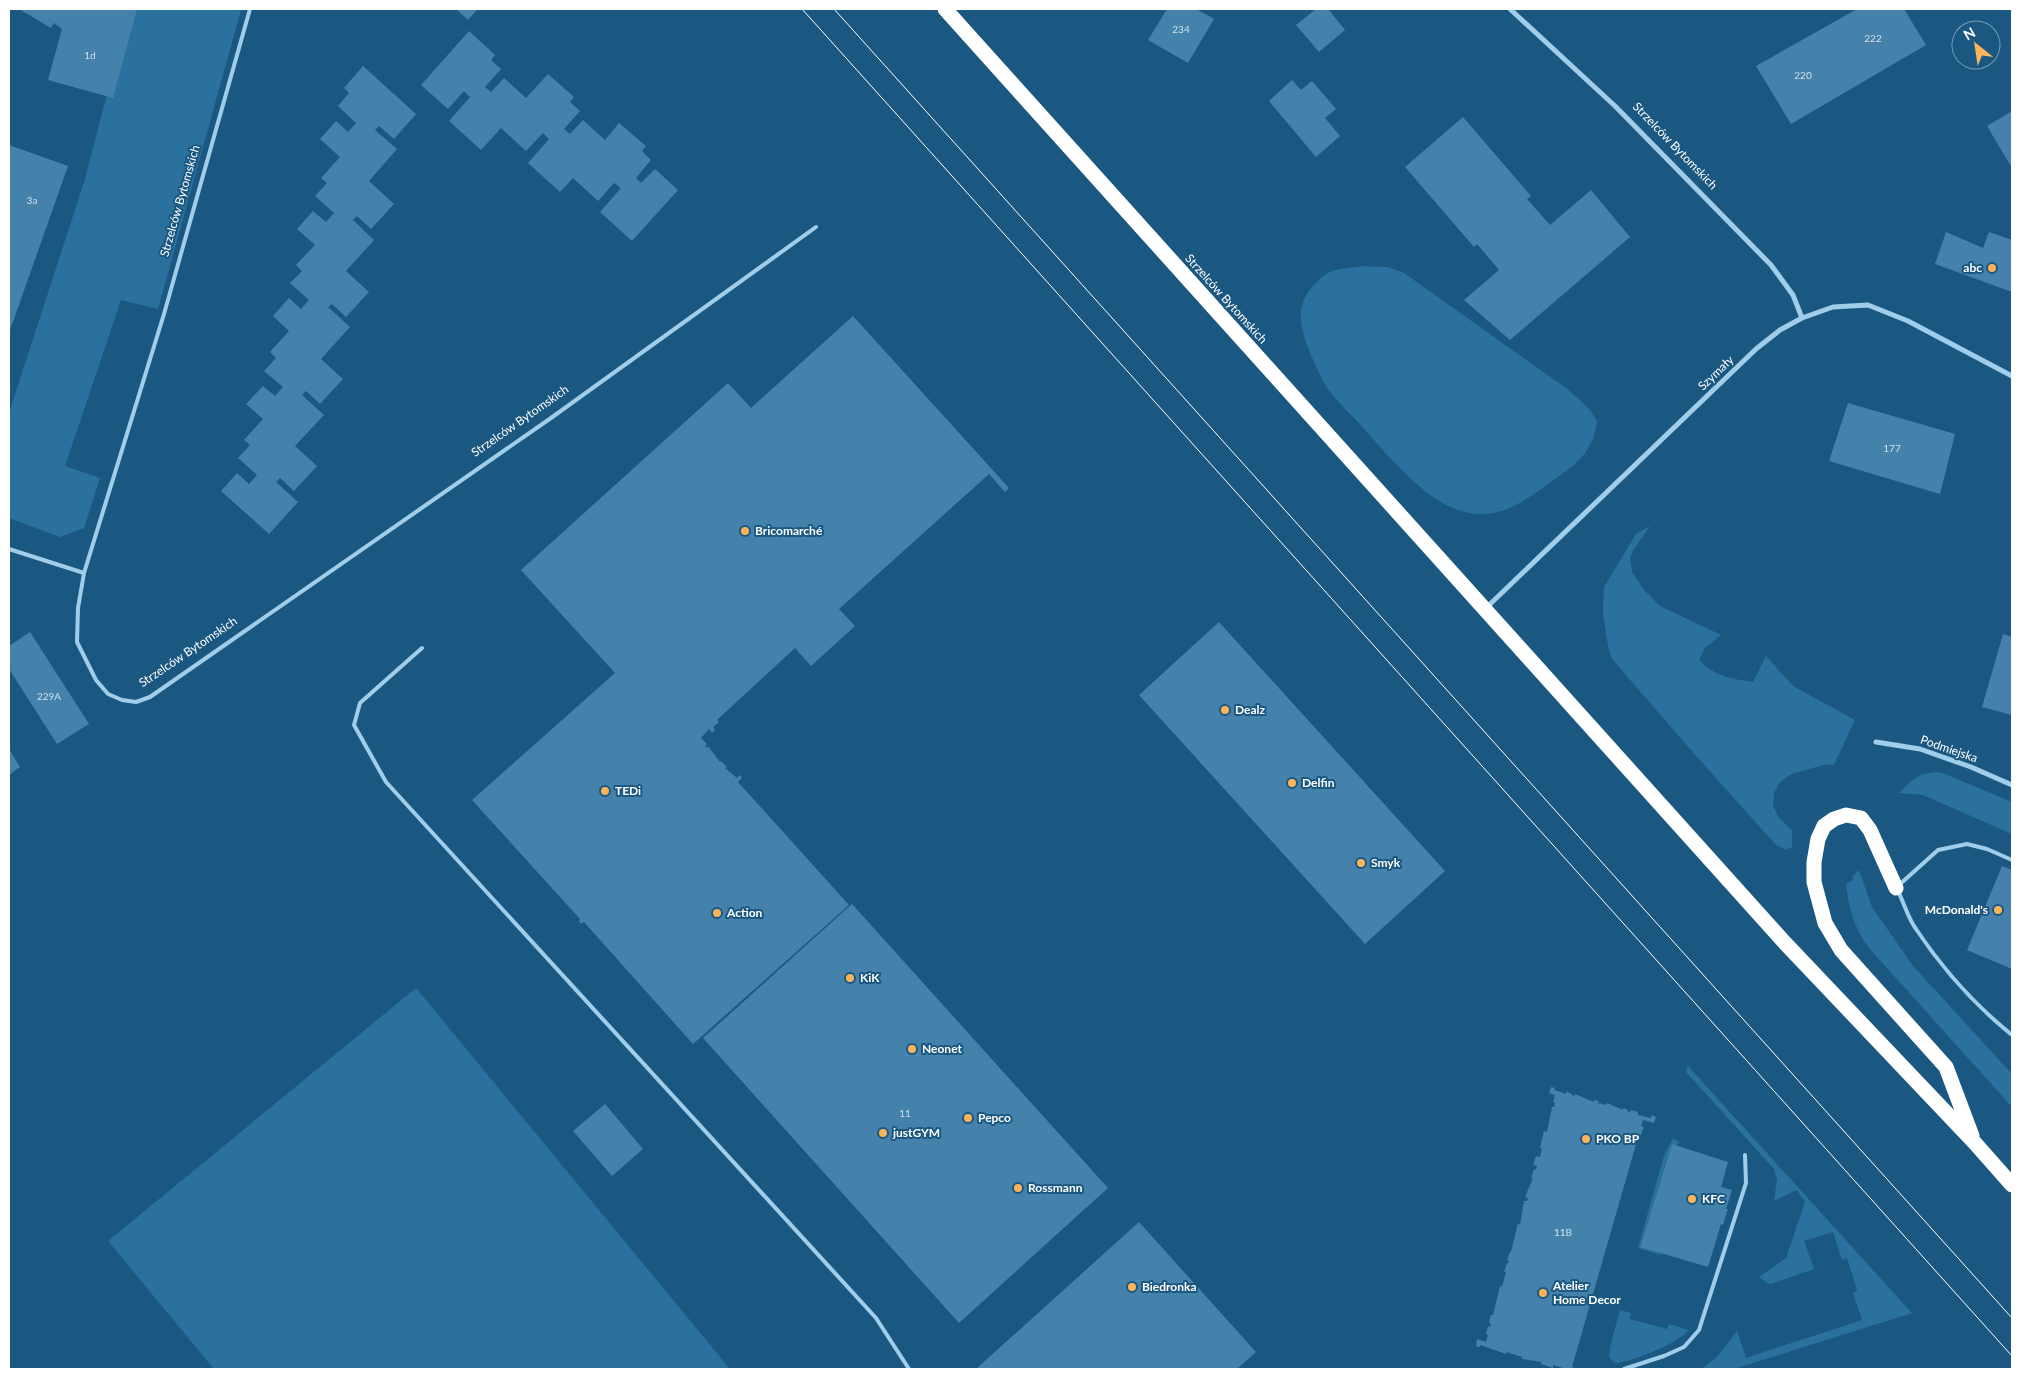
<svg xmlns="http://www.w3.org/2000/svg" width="2021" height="1378" font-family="Lato,sans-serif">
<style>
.green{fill:#2a719e}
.building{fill:#4482ab}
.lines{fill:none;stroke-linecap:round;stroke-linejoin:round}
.lane{stroke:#9fcdea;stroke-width:4}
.street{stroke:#9fcdea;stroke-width:5}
.highway{stroke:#fff;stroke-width:15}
.tram{stroke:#fff;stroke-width:1}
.poi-dot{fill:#fcb45b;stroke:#1b5881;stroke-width:2}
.labels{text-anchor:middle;stroke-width:4;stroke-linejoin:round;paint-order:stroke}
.number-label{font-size:10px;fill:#d0e0ea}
.street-label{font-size:12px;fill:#fff;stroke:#1b5881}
.poi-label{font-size:12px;font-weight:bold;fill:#fff;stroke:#1b5881;text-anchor:start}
</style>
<rect width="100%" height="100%" fill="#1b5881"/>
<path class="green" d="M 129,9 L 241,10 L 158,309 L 121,300 L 65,466 L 100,478 L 84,528 L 60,537 L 9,518 L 9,413 L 85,179 Z
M 1362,266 L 1387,267 L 1404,273 L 1570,391 L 1590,410 L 1597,421 C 1593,454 1574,466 1548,484 C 1522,503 1499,520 1465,512 C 1427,503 1391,459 1366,431 C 1354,417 1339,404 1328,389 C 1321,379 1316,366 1311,355 C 1301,330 1293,307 1314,285 C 1318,281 1323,275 1328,273 C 1338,268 1351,268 1362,266 Z
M 1650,526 L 1634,549 L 1630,558 L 1632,572 L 1644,590 L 1660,606 L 1721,635 L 1705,648 L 1699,660 C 1714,676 1732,679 1753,682 L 1766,656 L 1793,686 L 1855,720 L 1834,765 L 1828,764 L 1794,773 L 1785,778 L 1778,785 L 1774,793 L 1773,806 L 1779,818 L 1792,830 L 1792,847 L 1786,850 L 1776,845 L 1690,749 L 1613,660 L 1609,651 L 1603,615 L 1604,587 L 1636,534 Z
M 1937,772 L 1945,774 L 2012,802 L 2012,834 L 1923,795 L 1899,793 C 1912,780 1918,773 1937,772 Z
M 1859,870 L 1872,907 L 1913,966 L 2012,1074 L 2012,1107 L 1869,948 C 1854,927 1849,909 1846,884 L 1853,880 L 1853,876 Z
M 416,988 L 730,1369 L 214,1369 L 108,1241 Z
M 1688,1066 L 1912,1313 L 1734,1369 L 1702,1369 L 1717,1357 L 1737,1331 L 1746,1358 L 1862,1320 L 1853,1293 L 1857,1290 L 1847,1258 L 1842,1260 L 1833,1232 L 1804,1241 L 1814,1269 L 1771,1284 L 1767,1283 L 1759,1277 L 1786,1258 L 1805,1202 L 1797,1190 L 1774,1201 L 1777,1180 L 1774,1169 L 1686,1072 Z
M 1673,1138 L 1679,1142 L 1677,1146 L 1672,1144 L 1640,1246 L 1662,1254 L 1661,1255 L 1638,1248 L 1664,1156 Z
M 1620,1310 L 1631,1313 L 1630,1319 L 1667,1329 L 1669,1324 L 1689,1330 C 1679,1343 1630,1363 1614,1363 L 1609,1357 L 1611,1343 Z"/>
<path class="building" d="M 19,9 L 137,9 L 113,98 L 48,80 L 62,29 L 54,23 L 51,28 Z
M 456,9 L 478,9 L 468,20 Z
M 1167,9 L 1196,9 L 1214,19 L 1188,63 L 1148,40 Z
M 1316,9 L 1328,9 L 1345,30 L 1319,52 L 1296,25 Z
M 1857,9 L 1904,9 L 1926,45 L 1791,124 L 1756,66 Z
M 469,31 L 495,55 L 491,60 L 501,69 L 485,87 L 491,92 L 504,78 L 526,98 L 548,74 L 574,97 L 570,102 L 580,111 L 564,129 L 570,134 L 583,120 L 605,140 L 619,123 L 646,146 L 642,151 L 651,160 L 636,178 L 641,183 L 655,169 L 678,190 L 632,241 L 600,212 L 621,188 L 614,183 L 598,201 L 573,178 L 560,192 L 528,163 L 549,139 L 543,133 L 526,151 L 501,128 L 481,150 L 449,121 L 470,97 L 464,91 L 448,109 L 421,85 Z
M 363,66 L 416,114 L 394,139 L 379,126 L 375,130 L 397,149 L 369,181 L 394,204 L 371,229 L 357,216 L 353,220 L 374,240 L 346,271 L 369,292 L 346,317 L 332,304 L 328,307 L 350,327 L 321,359 L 343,379 L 320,404 L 306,391 L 302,395 L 324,415 L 295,446 L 317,466 L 294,491 L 280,478 L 276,482 L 298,502 L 269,534 L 221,491 L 237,473 L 249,484 L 257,475 L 238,458 L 250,445 L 244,440 L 263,419 L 246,404 L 263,386 L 275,396 L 283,387 L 264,371 L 276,358 L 270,352 L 289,331 L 273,316 L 289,298 L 301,309 L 309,300 L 290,283 L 302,271 L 296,265 L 315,245 L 297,229 L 313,211 L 326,222 L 334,213 L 315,196 L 327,183 L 321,178 L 340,157 L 320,139 L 336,121 L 348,132 L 356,123 L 338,106 L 349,93 L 344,88 Z
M 1292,80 L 1301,90 L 1312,81 L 1336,109 L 1325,118 L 1340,136 L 1316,157 L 1269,101 Z
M 2012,111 L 2012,168 L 1987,126 Z
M 1463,117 L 1531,196 L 1527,199 L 1550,225 L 1591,190 L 1630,237 L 1510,340 L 1464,300 L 1499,270 L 1477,244 L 1474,247 L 1405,167 Z
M 9,145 L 68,166 L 9,333 Z
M 1946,232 L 1983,248 L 1989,232 L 2012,240 L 2012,292 L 1935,264 Z
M 853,316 L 1009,488 L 1005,492 L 989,474 L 839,609 L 855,626 L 811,666 L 795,648 L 717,720 L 719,722 L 713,727 L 715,730 L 712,733 L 709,729 L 701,738 L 707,744 L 705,746 L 707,748 L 708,746 L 720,762 L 721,761 L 727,767 L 725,768 L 737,778 L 740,775 L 742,778 L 738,782 L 849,905 L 693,1044 L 584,922 L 581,924 L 579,921 L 580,919 L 472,800 L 615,673 L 521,570 L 728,383 L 751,408 Z
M 1848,403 L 1955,434 L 1940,494 L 1829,461 Z
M 1219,622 L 1445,871 L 1365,944 L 1139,695 Z
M 30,632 L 89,724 L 57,744 L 9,669 L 9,646 Z
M 2003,634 L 2012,637 L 2012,715 L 1982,707 Z
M 9,749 L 20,767 L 9,775 Z
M 2002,866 L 2012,870 L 2012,969 L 1967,950 Z
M 852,904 L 1108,1188 L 959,1323 L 703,1038 Z
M 1551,1087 L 1555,1088 L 1554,1090 L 1566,1094 L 1567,1091 L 1574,1096 L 1575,1094 L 1594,1102 L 1594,1100 L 1599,1101 L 1598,1103 L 1606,1105 L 1607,1103 L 1623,1110 L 1623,1108 L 1627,1109 L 1627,1111 L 1630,1112 L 1631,1110 L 1638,1112 L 1638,1115 L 1651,1118 L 1652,1115 L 1656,1117 L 1654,1123 L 1643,1120 L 1641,1126 L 1644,1127 L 1641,1135 L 1639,1134 L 1572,1367 L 1577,1369 L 1566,1369 L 1553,1365 L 1553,1368 L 1541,1364 L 1542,1362 L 1522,1359 L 1522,1357 L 1506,1352 L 1506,1354 L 1480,1345 L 1480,1347 L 1476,1346 L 1477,1339 L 1486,1342 L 1488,1335 L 1486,1334 L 1488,1326 L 1490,1327 L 1491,1324 L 1489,1323 L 1491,1315 L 1493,1315 L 1500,1286 L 1502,1287 L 1506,1272 L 1504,1272 L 1507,1263 L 1508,1264 L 1509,1261 L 1507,1260 L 1510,1252 L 1511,1252 L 1518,1223 L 1520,1225 L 1524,1201 L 1527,1201 L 1528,1198 L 1525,1197 L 1533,1178 L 1531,1178 L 1534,1169 L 1536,1170 L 1537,1166 L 1533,1165 L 1536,1156 L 1540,1157 L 1542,1149 L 1540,1148 L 1544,1131 L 1547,1132 L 1552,1107 L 1554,1107 L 1555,1103 L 1553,1102 L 1555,1095 L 1549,1093 Z
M 605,1104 L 643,1149 L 612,1176 L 573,1131 Z
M 1672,1144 L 1728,1162 L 1721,1187 L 1732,1190 L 1726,1209 L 1728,1209 L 1723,1225 L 1721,1224 L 1708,1267 L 1640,1247 Z
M 1139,1222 L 1256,1352 L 1237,1369 L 976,1369 Z"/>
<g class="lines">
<path class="lane" d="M 250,9 L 164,314 L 84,573 L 78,608 L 77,642 L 96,680 L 108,694 L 122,700 L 136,702 L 150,697 L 551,418 L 816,227
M 9,549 L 84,573
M 422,648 L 360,703 L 354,725 L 386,782 L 876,1318 L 909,1369
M 1899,885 L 1938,850 L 1967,844 L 1987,849 L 2012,860
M 1898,891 C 1904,903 1908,918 1916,929 C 1942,968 1976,1006 2012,1035
M 1624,1369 L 1664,1356 L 1684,1347 L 1699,1330 L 1746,1183 L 1745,1155"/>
<path class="street" d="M 1510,9 L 1615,106 L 1771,265 L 1793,295 L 1802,318
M 1487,607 L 1756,349 L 1780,330 L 1802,318 L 1833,307 L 1868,305 L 1908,321 L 2012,376
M 1876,742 L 1920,749 L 1971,767 L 2012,785"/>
<path class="highway" d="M 945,9 L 1785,943 L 1974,1142 L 2012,1185
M 1896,888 L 1870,830 L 1861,818 L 1846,815 L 1834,819 L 1824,826 L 1818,839 L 1814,862 L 1814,882 L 1825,923 L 1841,950 L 1946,1067 L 1972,1136"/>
<path class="tram" d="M 802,9 L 2012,1356
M 834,9 L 2012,1318"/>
</g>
<g class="poi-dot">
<circle cx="1992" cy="268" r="5"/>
<circle cx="745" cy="531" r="5"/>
<circle cx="1225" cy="710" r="5"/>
<circle cx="1292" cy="783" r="5"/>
<circle cx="605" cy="791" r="5"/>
<circle cx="1361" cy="863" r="5"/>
<circle cx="1998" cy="910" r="5"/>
<circle cx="717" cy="913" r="5"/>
<circle cx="850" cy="978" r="5"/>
<circle cx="912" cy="1049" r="5"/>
<circle cx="968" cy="1118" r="5"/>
<circle cx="883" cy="1133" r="5"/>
<circle cx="1586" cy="1139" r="5"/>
<circle cx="1018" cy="1188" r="5"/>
<circle cx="1692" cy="1199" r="5"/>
<circle cx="1132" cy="1287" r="5"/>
<circle cx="1543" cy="1293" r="5"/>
</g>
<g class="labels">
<g class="number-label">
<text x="1181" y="33">234</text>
<text x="1873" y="42">222</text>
<text x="90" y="59">1d</text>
<text x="1803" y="79">220</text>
<text x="32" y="204">3a</text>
<text x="1892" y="452">177</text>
<text x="49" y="700">229A</text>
<text x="905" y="1117">11</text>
<text x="1563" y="1236">11B</text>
</g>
<g class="street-label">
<text transform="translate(1675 146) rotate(46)" y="4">Strzelców Bytomskich</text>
<text transform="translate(180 201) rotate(-74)" y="4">Strzelców Bytomskich</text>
<text transform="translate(1226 299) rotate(48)" y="4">Strzelców Bytomskich</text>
<text transform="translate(1716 373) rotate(-44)" y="4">Szymały</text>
<text transform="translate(520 421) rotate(-35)" y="4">Strzelców Bytomskich</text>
<text transform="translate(188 652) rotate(-34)" y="4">Strzelców Bytomskich</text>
<text transform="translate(1949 749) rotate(19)" y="4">Podmiejska</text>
</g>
<g class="poi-label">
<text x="1982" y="272" text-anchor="end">abc</text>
<text x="755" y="535">Bricomarché</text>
<text x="1235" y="714">Dealz</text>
<text x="1302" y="787">Delfin</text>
<text x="615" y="795">TEDi</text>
<text x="1371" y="867">Smyk</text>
<text x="1988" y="914" text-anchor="end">McDonald's</text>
<text x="727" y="917">Action</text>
<text x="860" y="982">KiK</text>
<text x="922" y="1053">Neonet</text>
<text x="978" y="1122">Pepco</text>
<text x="893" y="1137">justGYM</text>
<text x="1596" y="1143">PKO BP</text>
<text x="1028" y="1192">Rossmann</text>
<text x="1702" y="1203">KFC</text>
<text x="1553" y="1290">Atelier<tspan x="1553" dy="14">Home Decor</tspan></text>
<text x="1142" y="1291">Biedronka</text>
</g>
</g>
<rect width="2021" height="1378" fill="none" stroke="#ffffff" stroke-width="20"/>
<g transform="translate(1976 45) rotate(330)"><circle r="24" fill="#1b5881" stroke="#769bb3"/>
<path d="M0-4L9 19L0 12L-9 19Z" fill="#fcb45b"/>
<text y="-8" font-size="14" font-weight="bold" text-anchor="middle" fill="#ffffff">N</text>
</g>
</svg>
